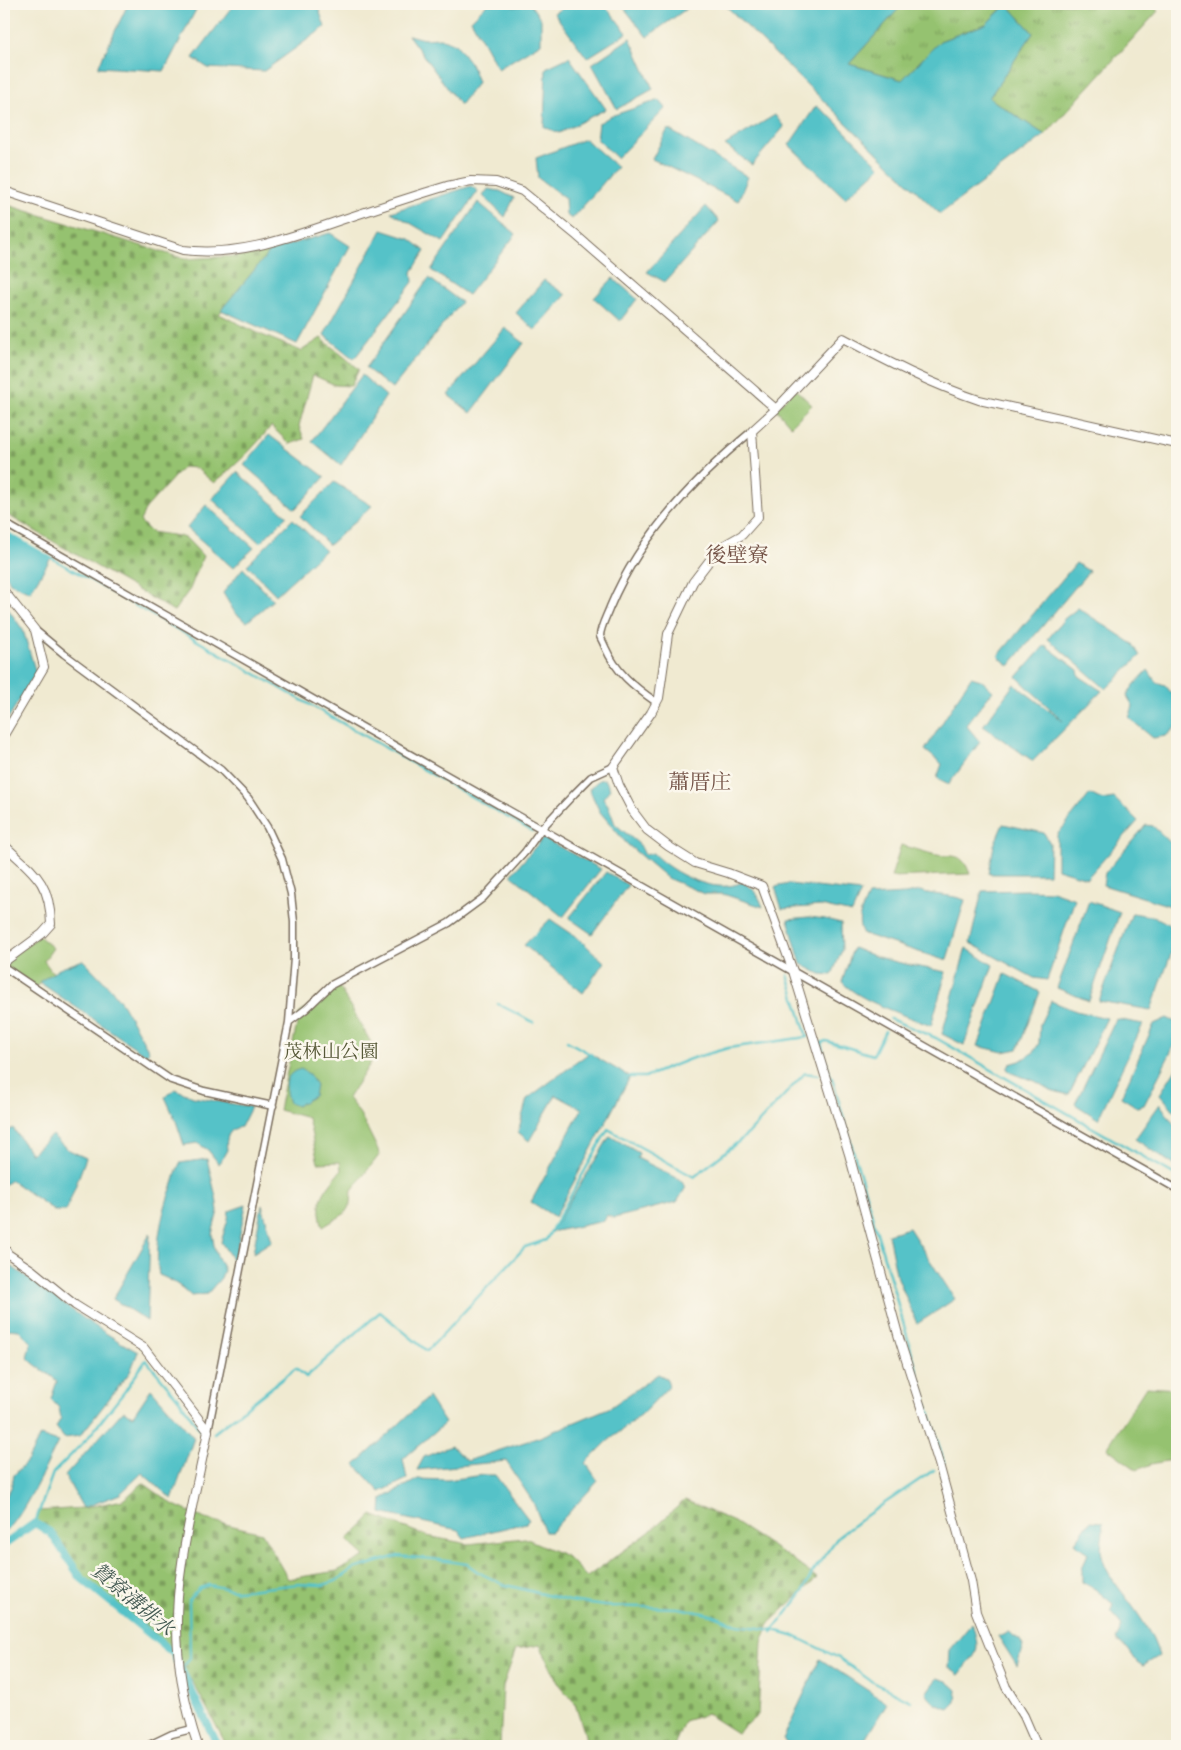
<svg xmlns="http://www.w3.org/2000/svg" width="1181" height="1750" font-family="'Libre Bodoni','Noto Serif TC',serif">
<style>
.grass{fill:url(#grass-tufts);stroke:#687647}
.cemetery{fill:url(#cemetery-stones);stroke:#687647}
.park{fill:#95c270;stroke:#687647}
.water{fill:#54c2c8;stroke:#487673}
.lines{fill:none;stroke-linecap:round;stroke-linejoin:round}
.stream{stroke:#54c2c8;stroke-width:2.5}
.canal{stroke:#54c2c8;stroke-width:8}
.minor-casing{stroke:#7a6d5d;stroke-width:9}
.tertiary-casing{stroke:#7a6d5d;stroke-width:10}
.minor{stroke:#fff;stroke-width:6}
.tertiary{stroke:#fff;stroke-width:8}
.labels{text-anchor:middle;stroke-width:5;stroke-linejoin:round;paint-order:stroke}
.park-label{font-size:19px;fill:#565837;stroke:#fbf7ec}
.water-label{font-size:20px;font-style:italic;fill:#425851;stroke:#fbf7ec}
.quarter-label{font-size:21px;fill:#735246;stroke:#fbf7ec}
</style>
<defs>
<pattern id="grass-tufts" width="24" height="20" patternUnits="userSpaceOnUse" patternTransform="scale(1.25)"><rect width="24" height="20" fill="#95c270"/><path d="M3 7l-1-3M5 7V3M7 7l1-3M15 17l-1-3M17 17v-4M19 17l1-3" fill="none" stroke="#7b9e5b"/></pattern>
<pattern id="cemetery-stones" width="16" height="16" patternUnits="userSpaceOnUse" patternTransform="scale(1.25)"><rect width="16" height="16" fill="#95c270"/><path d="M2 7V4a2 2 0 0 1 4 0v3zM10 15v-3a2 2 0 0 1 4 0v3z" fill="#7b9e5b"/></pattern>
</defs>
<rect width="100%" height="100%" fill="#fbf7ec"/>
<filter id="ink" filterUnits="userSpaceOnUse"><feTurbulence type="fractalNoise" baseFrequency=".02" numOctaves="2"/><feDisplacementMap in="SourceGraphic" scale="10" xChannelSelector="R" yChannelSelector="G"/><feConvolveMatrix kernelMatrix="1 2 1 2 8 2 1 2 1" color-interpolation-filters="sRGB"/></filter>
<filter id="wash" filterUnits="userSpaceOnUse"><feTurbulence type="fractalNoise" baseFrequency=".0096" numOctaves="4" result="noise"/><feDisplacementMap in="SourceGraphic" scale="20" xChannelSelector="R" yChannelSelector="G"/><feGaussianBlur stdDeviation="1.12" result="paint"/><feColorMatrix in="noise" values="0 0 0 0 0 0 0 0 0 0 0 0 0 0 0 0 0 1.4 0 .05"/><feComposite in="paint" operator="in"/></filter>
<g filter="url(#wash)">
<rect width="100%" height="100%" fill="#f0ead1"/>
<path class="grass" d="M 903,4 L 1006,4 L 986,24 L 940,41 L 902,80 L 849,64 Z
M 1007,4 L 1150,4 L 1158,11 L 1045,135 L 989,98 L 1033,33 Z"/>
<path class="cemetery" d="M 4,204 L 185,259 L 236,256 L 271,250 L 219,314 L 262,335 L 301,351 L 321,338 L 359,369 L 351,386 L 335,385 L 313,375 L 299,426 L 304,439 L 290,444 L 271,426 C 254,448 235,466 214,483 L 196,468 L 183,467 L 146,508 L 140,521 L 151,532 L 179,536 L 187,539 L 203,556 L 190,589 L 174,611 L 4,513 Z
M 143,1483 L 174,1505 L 205,1519 L 262,1533 L 288,1579 L 337,1571 L 365,1556 L 347,1540 L 372,1515 L 427,1536 L 468,1544 L 525,1538 L 566,1556 L 587,1577 L 648,1533 L 685,1500 L 734,1522 L 787,1556 L 817,1578 L 769,1623 L 762,1643 L 758,1715 L 737,1733 L 707,1714 L 684,1721 L 674,1746 L 586,1746 L 585,1735 L 575,1703 L 559,1685 L 540,1645 L 516,1649 L 503,1686 L 500,1746 L 227,1746 L 194,1684 L 177,1661 L 133,1620 L 87,1582 L 76,1571 L 51,1533 L 35,1523 L 39,1511 L 83,1508 L 123,1500 Z"/>
<path class="park" d="M 795,389 L 812,405 L 791,426 L 776,409 Z
M 901,845 C 912,848 922,851 932,854 C 952,859 961,849 970,874 L 891,877 Z
M 39,936 L 53,948 L 44,961 L 53,973 L 34,988 L 4,967 L 4,962 Z
M 338,985 L 377,1053 L 348,1098 L 360,1114 L 380,1154 L 352,1190 L 351,1204 L 344,1214 L 323,1227 C 314,1199 325,1191 341,1170 L 340,1162 L 318,1163 L 308,1118 L 279,1110 L 299,1014 L 330,989 Z
M 1146,1387 L 1177,1389 L 1177,1459 L 1151,1464 L 1137,1470 L 1107,1448 Z"/>
<path class="water" d="M 128,4 L 199,4 L 164,71 L 98,67 Z
M 234,4 L 317,4 L 325,27 L 264,71 L 208,68 L 193,58 Z
M 487,4 L 506,4 L 514,7 L 530,4 L 541,19 L 541,43 L 498,69 L 471,20 Z
M 569,4 L 604,4 L 627,33 L 587,58 L 554,13 Z
M 621,4 L 693,4 L 647,37 Z
M 724,4 L 903,4 L 849,64 L 902,80 L 940,41 L 986,24 L 1007,4 L 1033,33 L 989,98 L 1045,135 L 940,214 Z
M 408,35 L 424,39 L 440,38 L 456,44 L 471,64 L 478,82 L 460,105 Z
M 630,38 L 653,89 L 617,109 L 592,64 Z
M 569,57 L 606,109 L 559,133 L 544,127 L 546,68 Z
M 659,100 L 666,108 L 617,158 L 597,139 L 599,123 L 611,116 Z
M 816,106 L 831,117 L 880,167 L 845,198 L 789,145 Z
M 775,115 L 784,127 L 752,165 L 725,145 Z
M 668,129 L 748,177 L 738,201 L 652,159 Z
M 585,139 L 617,167 L 572,219 L 566,215 L 565,198 L 538,178 L 536,158 Z
M 471,186 L 478,191 L 443,242 L 391,212 Z
M 488,189 L 500,191 L 514,198 L 505,217 L 483,196 Z
M 478,202 L 516,234 L 468,295 L 431,270 Z
M 706,206 L 719,221 L 665,282 L 647,272 Z
M 382,230 L 410,239 L 425,251 L 412,272 L 413,282 L 354,359 L 324,335 Z
M 330,233 L 350,246 L 297,344 L 221,310 L 271,250 Z
M 429,278 L 461,302 L 392,389 L 366,368 Z
M 613,278 L 637,299 L 620,321 L 594,298 Z
M 544,280 L 566,295 L 535,330 L 516,313 Z
M 505,328 L 524,343 L 471,413 L 448,395 Z
M 362,375 L 386,396 L 341,465 L 312,441 Z
M 269,435 L 325,477 L 295,509 L 244,465 Z
M 237,472 L 287,516 L 260,543 L 212,499 Z
M 334,482 L 372,506 L 329,545 L 300,516 Z
M 206,505 L 254,548 L 233,568 L 187,528 Z
M 293,519 L 325,550 L 276,595 L 247,565 Z
M 4,531 L 51,558 L 30,592 L 10,583 L 4,570 Z
M 1076,563 L 1089,571 L 1009,666 L 998,656 Z
M 243,568 L 273,600 L 247,622 L 235,613 L 223,593 Z
M 4,603 L 23,630 L 36,673 L 4,725 Z
M 1078,608 L 1133,644 L 1140,656 L 1106,689 L 1048,639 L 1064,619 Z
M 1045,645 L 1078,670 L 1079,676 L 1102,691 L 1033,761 L 983,726 L 1014,684 L 1063,721 L 1017,677 Z
M 1148,670 L 1156,682 L 1165,685 L 1177,700 L 1177,726 L 1166,736 L 1153,738 L 1129,718 L 1133,706 L 1127,696 L 1133,686 Z
M 971,677 L 981,680 L 993,691 L 966,725 L 980,742 L 949,784 L 937,778 L 942,764 L 925,750 Z
M 605,779 L 610,789 L 603,798 L 608,805 L 615,824 L 640,845 L 645,855 L 653,853 C 671,873 716,896 742,882 C 754,888 758,894 763,907 L 723,894 L 705,894 L 667,878 L 627,844 L 600,812 L 589,789 L 599,780 Z
M 1090,794 L 1102,800 L 1114,798 L 1138,821 L 1087,878 L 1057,869 L 1057,835 Z
M 1003,824 L 1044,833 L 1050,843 L 1049,874 L 989,874 L 994,845 Z
M 1146,825 L 1153,826 L 1177,849 L 1177,908 L 1103,885 L 1105,873 Z
M 543,838 L 601,869 L 563,917 L 511,875 Z
M 606,872 L 628,885 L 592,934 L 569,918 Z
M 789,884 L 861,892 L 852,913 L 821,906 L 782,909 L 775,887 Z
M 1029,890 L 1052,891 L 1075,899 L 1047,980 L 1034,978 L 970,943 L 982,891 Z
M 920,891 C 935,896 950,894 965,900 L 947,959 L 944,960 L 863,934 C 855,920 862,910 868,896 L 905,894 Z
M 1089,901 L 1120,912 L 1089,1001 L 1057,988 Z
M 1132,913 C 1150,916 1166,917 1176,934 L 1172,951 L 1151,1010 L 1099,1001 Z
M 809,917 L 825,919 L 841,923 L 842,950 L 832,975 L 820,974 L 801,964 L 788,919 Z
M 550,919 L 578,938 L 604,962 L 583,993 L 524,945 Z
M 853,948 C 883,961 915,966 946,972 L 931,1026 C 907,1016 859,1001 842,982 Z
M 966,948 L 993,965 L 964,1045 L 942,1034 Z
M 83,960 L 111,989 L 123,1005 L 149,1051 L 146,1055 L 39,982 L 59,969 Z
M 1005,974 L 1040,992 L 1018,1049 L 1003,1052 L 978,1046 Z
M 1051,1001 L 1076,1011 L 1107,1018 L 1069,1095 L 1050,1090 L 1035,1081 L 1014,1074 L 1007,1069 L 1010,1064 L 1020,1061 L 1034,1052 L 1039,1043 L 1040,1024 Z
M 1167,1018 L 1177,1023 L 1177,1040 L 1144,1105 L 1137,1107 L 1121,1097 L 1154,1024 Z
M 1116,1019 L 1143,1024 L 1098,1119 L 1075,1104 Z
M 589,1053 L 630,1077 L 555,1217 L 531,1202 L 582,1109 L 556,1095 L 529,1141 L 518,1132 L 527,1099 Z
M 1177,1067 L 1177,1114 L 1160,1094 Z
M 301,1069 L 309,1074 L 316,1085 L 314,1096 L 297,1106 L 289,1103 C 284,1089 283,1073 301,1069 Z
M 175,1089 L 193,1097 L 251,1107 L 241,1127 C 229,1128 225,1138 227,1150 L 219,1164 L 208,1150 L 197,1143 L 184,1145 L 176,1121 L 165,1097 Z
M 1160,1104 L 1177,1129 L 1177,1167 L 1135,1139 Z
M 13,1128 L 31,1154 L 52,1135 L 67,1149 L 86,1158 L 66,1211 L 55,1211 L 11,1180 L 4,1185 L 4,1134 Z
M 610,1136 L 639,1153 L 637,1158 L 679,1179 L 686,1187 L 677,1202 L 614,1218 L 607,1215 L 604,1221 L 551,1232 Z
M 207,1159 L 216,1197 L 218,1211 L 212,1234 L 215,1251 L 224,1270 L 221,1278 L 207,1294 L 191,1296 C 181,1286 172,1280 159,1275 C 154,1249 162,1213 171,1189 C 175,1180 176,1171 180,1163 Z
M 246,1205 L 234,1262 L 221,1242 L 228,1219 L 229,1211 Z
M 262,1205 L 272,1241 L 253,1253 Z
M 909,1228 L 955,1299 L 917,1324 L 896,1273 L 888,1234 Z
M 150,1234 L 147,1321 L 113,1299 Z
M 6,1263 C 51,1292 90,1327 138,1352 L 130,1372 L 80,1436 L 64,1438 L 56,1427 L 61,1418 L 59,1408 L 51,1399 L 57,1381 C 47,1372 36,1367 27,1357 L 31,1342 L 19,1330 L 9,1329 L 4,1335 L 4,1265 Z
M 658,1374 L 666,1378 L 669,1386 L 642,1414 L 608,1441 L 586,1463 L 598,1481 L 551,1532 L 545,1532 L 533,1502 L 506,1461 L 417,1470 L 424,1457 L 451,1446 L 467,1461 L 540,1437 L 611,1407 Z
M 151,1389 L 194,1438 L 172,1499 L 142,1473 L 120,1494 L 83,1508 L 65,1476 L 123,1411 L 133,1416 Z
M 428,1397 L 445,1423 L 403,1459 L 407,1479 L 380,1492 L 355,1465 Z
M 40,1436 L 58,1442 C 49,1460 19,1525 4,1532 L 4,1499 L 11,1488 L 14,1475 L 28,1460 Z
M 484,1475 L 495,1475 L 529,1520 L 526,1523 L 464,1538 L 458,1530 L 381,1513 L 382,1499 L 418,1479 L 447,1480 Z
M 1090,1521 L 1102,1522 C 1105,1534 1099,1545 1102,1556 C 1105,1571 1116,1584 1125,1596 C 1139,1615 1153,1634 1159,1656 L 1143,1666 L 1137,1662 L 1128,1649 L 1116,1640 L 1122,1626 L 1111,1611 L 1113,1604 L 1095,1589 L 1082,1582 L 1082,1569 L 1088,1553 L 1078,1546 L 1075,1542 Z
M 972,1623 C 981,1654 978,1651 959,1675 L 949,1668 L 950,1650 Z
M 1008,1632 L 1020,1640 L 1023,1646 L 1017,1666 L 998,1636 Z
M 820,1659 L 887,1703 L 861,1746 L 791,1746 L 783,1739 Z
M 937,1678 L 947,1681 L 957,1690 L 956,1702 L 949,1709 C 938,1706 932,1703 926,1693 Z"/>
<g class="lines">
<path class="stream" d="M 1176,4 L 1177,5
M 4,531 L 532,831
M 498,1004 L 533,1022
M 890,1019 L 936,1038 L 1177,1176
M 567,1041 L 592,1055
M 629,1077 L 645,1077 L 690,1059 L 728,1048 L 807,1037 L 788,975
M 831,1078 L 821,1043 L 826,1041 L 873,1055 L 885,1031
M 832,1078 L 944,1463
M 214,1433 L 296,1368 L 306,1377 L 380,1312 L 427,1351 L 525,1247 L 546,1240 L 608,1129 L 694,1177 L 748,1134 L 805,1073 L 818,1075
M 35,1523 L 53,1473 L 87,1439 L 125,1391 L 146,1360 L 180,1401 L 204,1436
M 772,1632 L 803,1592 L 812,1573 L 838,1537 L 867,1515 L 934,1470
M 182,1668 L 190,1659 L 189,1599 L 200,1588 L 209,1585 L 239,1591 L 299,1584 L 323,1585 L 336,1581 L 354,1569 L 397,1556 L 433,1559 L 467,1564 L 478,1572 L 502,1584 L 570,1601 L 604,1606 L 679,1608 L 712,1615 L 737,1625 L 774,1630 L 792,1635 L 839,1658 L 871,1681 L 911,1701"/>
<path class="canal" d="M 4,1545 L 35,1523 L 51,1533 L 81,1578 L 173,1653 L 177,1661
M 182,1671 L 218,1746"/>
</g>
</g>
<g filter="url(#ink)">
<g class="lines">
<defs>
<path id="minor" d="M 4,523 L 411,755 L 1177,1189
M 35,630 L 64,654 L 221,770 L 248,798 L 267,827 L 282,859 L 291,894 L 294,922 L 294,958 L 289,1022 L 208,1431
M 656,702 C 633,686 616,672 605,647 C 604,644 601,639 600,636 C 600,628 607,615 610,607 C 639,537 694,479 752,431
M 4,967 L 171,1080 L 204,1091 L 273,1106
M 289,1022 L 306,1009 L 331,985 L 449,923 L 483,898 L 525,852 L 542,828 L 575,793 L 591,777 L 613,767
M 147,1746 L 172,1734 L 192,1729"/>
<path id="tertiary" d="M 4,191 L 183,250 C 237,257 288,238 338,221 C 374,209 410,197 447,186 L 471,181 L 496,182 L 522,191 L 577,236 L 776,409 L 843,338 C 888,362 931,384 979,400 L 1177,444
M 776,409 L 752,431 L 758,517 L 742,535 L 719,548 L 693,582 L 668,634 L 659,698 L 651,713 L 613,767 L 619,785 L 632,810 L 647,830 L 668,846 L 695,863 L 728,873 L 762,886 L 793,971 L 849,1154 L 899,1338 L 939,1464 L 971,1581 L 976,1612 L 1006,1687 L 1024,1716 L 1037,1746
M 4,591 L 35,630 L 44,667 L 4,735
M 4,845 C 34,873 50,881 51,924 L 42,934 L 4,962
M 4,1247 L 8,1254 L 32,1270 L 75,1305 L 144,1348 L 208,1431 C 199,1477 187,1523 181,1570 C 172,1629 179,1690 198,1746"/>
</defs>
<use href="#minor" class="minor-casing"/>
<use href="#tertiary" class="tertiary-casing"/>
<use href="#minor" class="minor"/>
<use href="#tertiary" class="tertiary"/>
</g>
</g>
<g class="labels">
<g class="park-label">
<text x="331" y="1058">茂林山公園</text>
</g>
<g class="water-label">
<text transform="translate(133 1599) rotate(40)" y="7">贊寮溝排水</text>
</g>
<g class="quarter-label">
<text x="737" y="562">後壁寮</text>
<text x="700" y="789">蕭厝庄</text>
</g>
</g>
<rect width="1181" height="1750" fill="none" stroke="#fbf7ec" stroke-width="20"/>
</svg>
